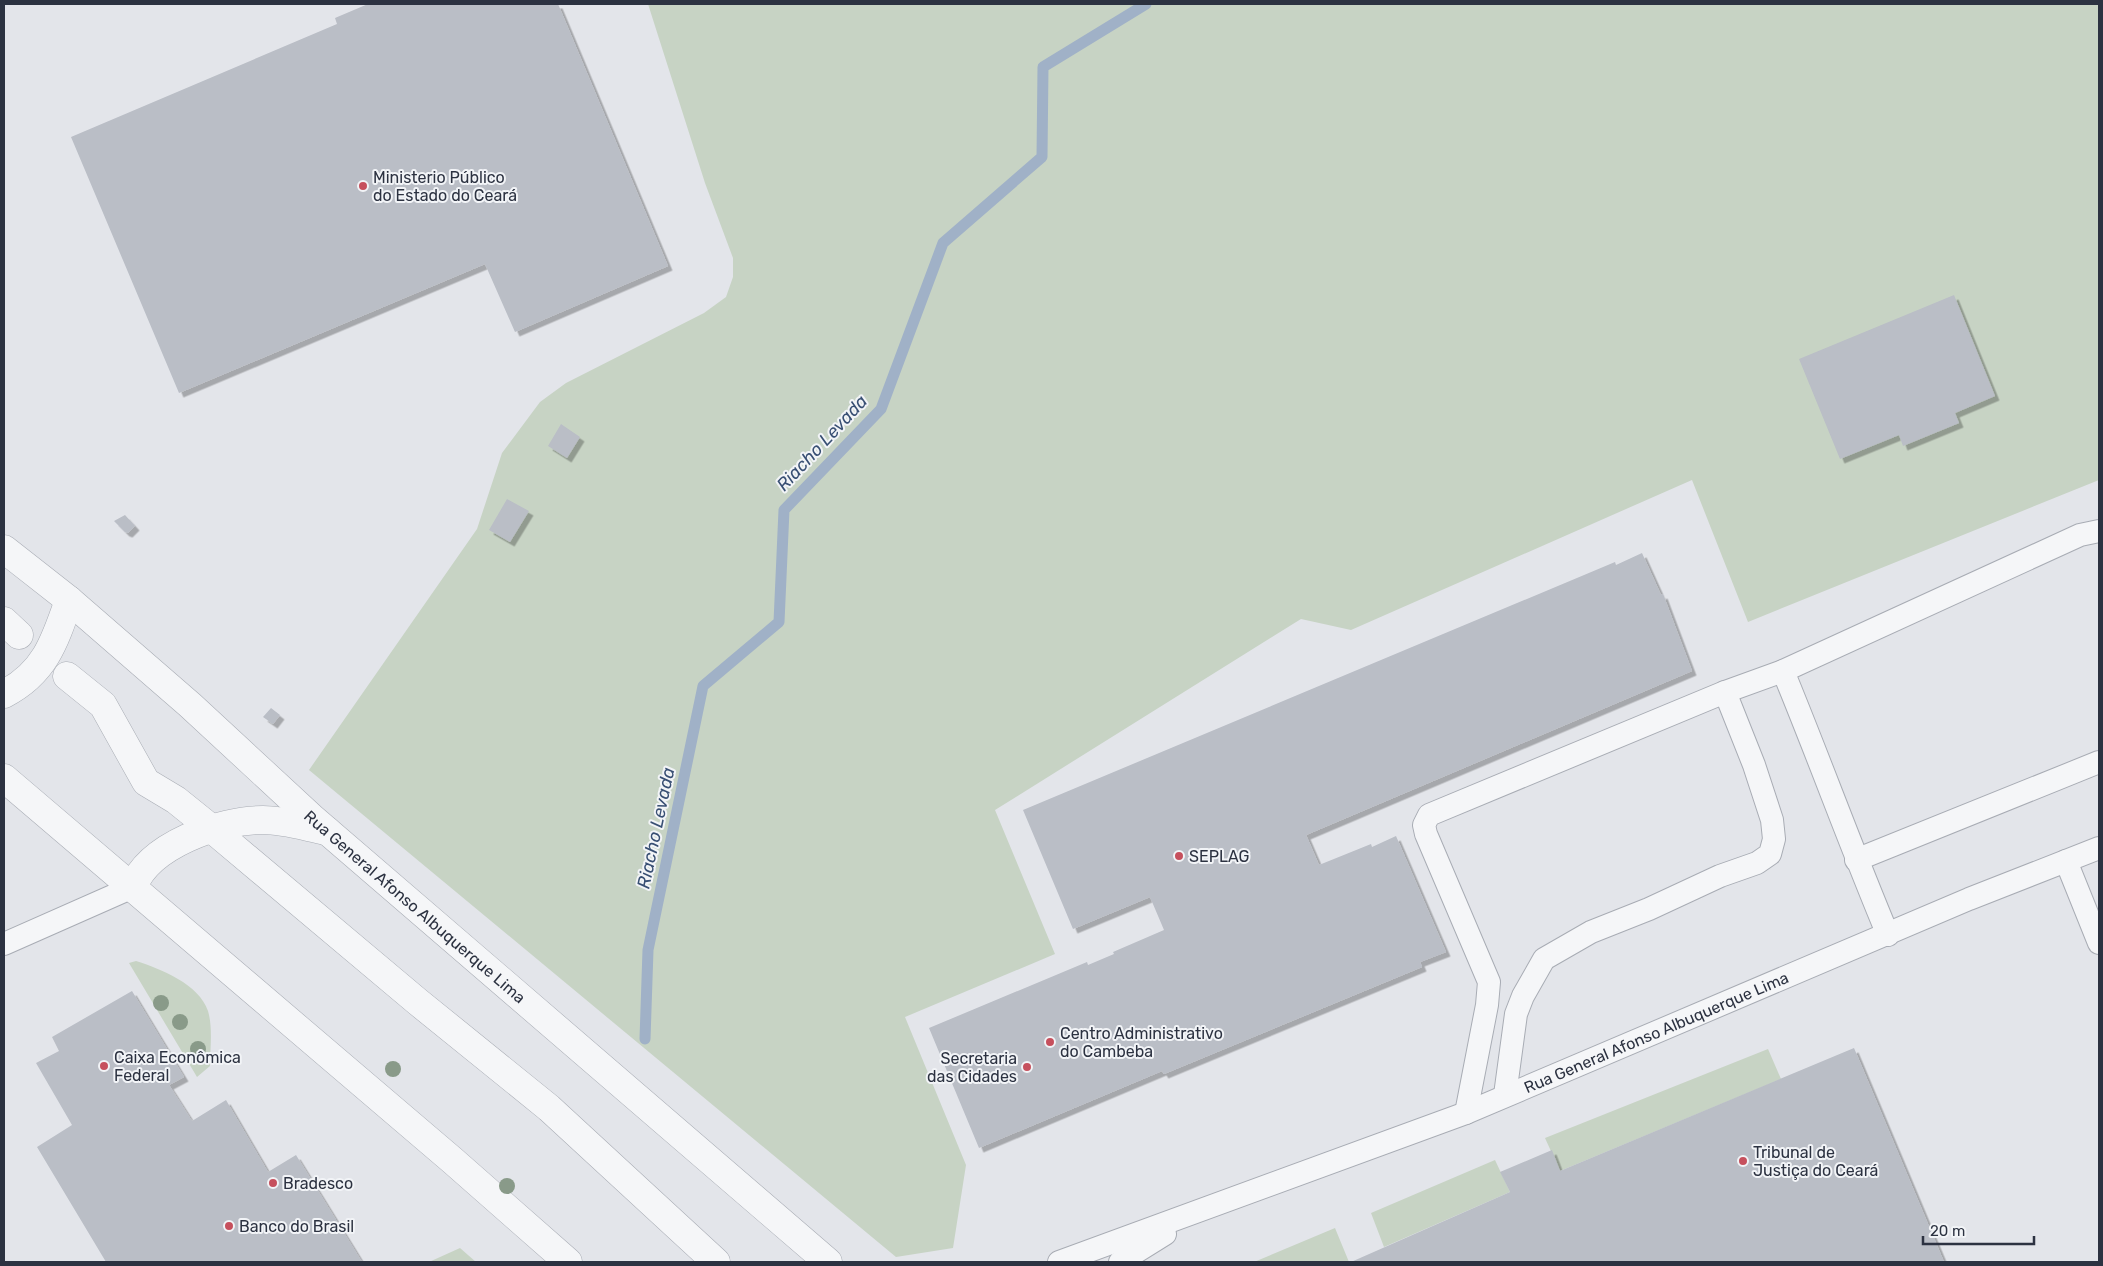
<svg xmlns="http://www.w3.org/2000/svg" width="2103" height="1266" font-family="Rubik,sans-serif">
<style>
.green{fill:#c7d3c4}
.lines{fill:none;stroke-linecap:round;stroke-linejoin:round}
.stream{stroke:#a0b1c7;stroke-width:11}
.building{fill:#babec6;filter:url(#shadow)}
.service-casing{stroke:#a8acb4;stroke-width:24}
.pedestrian-casing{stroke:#a8acb4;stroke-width:29}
.minor-casing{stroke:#a8acb4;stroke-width:29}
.service{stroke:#f5f6f8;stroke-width:22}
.pedestrian{stroke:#f5f6f8;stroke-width:28}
.minor{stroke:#f5f6f8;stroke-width:28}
.tree{fill:#899a89}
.poi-dot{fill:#c6505d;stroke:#f2f4f7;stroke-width:2}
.labels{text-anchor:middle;stroke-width:4;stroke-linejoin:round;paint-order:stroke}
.poi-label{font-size:16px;fill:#2c3241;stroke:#f2f4f7;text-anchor:start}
.street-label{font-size:16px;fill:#2c3241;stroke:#f2f4f7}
.water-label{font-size:18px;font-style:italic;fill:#384f73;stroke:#f2f4f7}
</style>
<defs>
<filter id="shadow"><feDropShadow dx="4.5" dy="4.5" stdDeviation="0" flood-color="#0004"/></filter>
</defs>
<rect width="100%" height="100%" fill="#e3e5ea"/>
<path class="green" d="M 648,4 L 2099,4 L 2099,480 L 1748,622 L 1692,480 L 1351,630 L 1301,619 L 995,810 L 1055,954 L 905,1017 L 966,1165 L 953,1248 L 896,1257 L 309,770 L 477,529 L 502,453 L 540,402 L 566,383 L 704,313 L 726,297 L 733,277 L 733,258 L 705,183 Z
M 136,961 C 161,969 199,984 208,1011 C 213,1028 210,1049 210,1066 L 197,1077 L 129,963 Z
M 1768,1049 L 1781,1079 L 1560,1171 L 1545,1138 Z
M 1495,1160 L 1510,1192 L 1384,1247 L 1371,1213 Z
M 1335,1228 L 1349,1262 L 1254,1262 Z
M 460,1248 L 476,1262 L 429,1262 Z"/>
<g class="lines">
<path class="stream" d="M 645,1039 L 648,950 L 703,686 L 779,622 L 784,510 L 881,409 L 943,243 L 1042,157 L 1043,67 L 1146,4"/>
</g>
<path class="building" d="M 368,4 L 558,4 L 668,266 L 515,332 L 485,264 L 179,393 L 71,137 L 337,24 L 335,18 Z
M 1954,295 L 1995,396 L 1955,413 L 1959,423 L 1903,446 L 1899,435 L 1840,459 L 1799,359 Z
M 561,424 L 580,437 L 567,458 L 548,446 Z
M 507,499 L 529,511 L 510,542 L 489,530 Z
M 125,515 L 135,526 L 128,533 L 125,532 L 114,521 Z
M 1642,553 L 1661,595 L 1663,594 L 1692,671 L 1306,835 L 1319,865 L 1371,844 L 1372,847 L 1396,836 L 1446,952 L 1420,962 L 1422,967 L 1164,1074 L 1162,1071 L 979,1148 L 929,1028 L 1087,962 L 1088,965 L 1114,954 L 1113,952 L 1164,930 L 1150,897 L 1073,929 L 1023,810 L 1615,562 L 1616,565 Z
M 271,708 L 280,715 L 273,724 L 263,717 Z
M 132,991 L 184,1077 L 169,1085 L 192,1121 L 226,1100 L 268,1172 L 296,1155 L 362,1262 L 106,1262 L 37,1147 L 72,1125 L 36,1063 L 59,1051 L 52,1037 Z
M 1854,1048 L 1944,1262 L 1351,1262 L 1510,1192 L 1500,1172 L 1552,1150 L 1560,1171 Z"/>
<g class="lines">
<defs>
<g id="service">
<path d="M 1856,860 L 2099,762"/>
<path d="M 2066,861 L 2099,943"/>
<path d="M 1888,935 C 1851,847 1819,758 1783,671 L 2080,535 L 2099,531"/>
<path d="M 4,944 L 133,887"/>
<path d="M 1505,1095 L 1516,1014 L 1523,996 L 1544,959 L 1591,932 L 1649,909 L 1720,876 L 1757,863 L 1770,854 L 1774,839 L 1772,820 L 1754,765 L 1725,692"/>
<path d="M 1466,1113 L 1487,1005 L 1489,982 L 1426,834 L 1424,825 L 1429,815 L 1725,692 L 1783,671"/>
<path id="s1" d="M 1059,1262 L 1466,1113 L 1969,899 L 2099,848"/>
<path d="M 1120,1262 L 1165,1234"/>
</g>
<path id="pedestrian" d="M 4,621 L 19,635
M 67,676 L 103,705 L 146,782 L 176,800 L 212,829 L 418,1002 L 549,1108 L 716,1262"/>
<g id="minor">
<path id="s2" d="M 4,549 L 69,600 L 190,705 L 311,817 L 828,1262"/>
<path d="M 4,694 C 45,673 55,641 69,600"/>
<path d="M 4,778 L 452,1160 L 568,1262"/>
<path d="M 133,887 C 149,845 220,820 263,820 C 284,820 306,827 327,831"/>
</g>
</defs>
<use href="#service" class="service-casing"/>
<use href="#pedestrian" class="pedestrian-casing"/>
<use href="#minor" class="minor-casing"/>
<use href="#service" class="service"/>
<use href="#pedestrian" class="pedestrian"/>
<use href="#minor" class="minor"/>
</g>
<g class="tree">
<circle cx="161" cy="1003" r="8"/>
<circle cx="180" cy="1022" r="8"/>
<circle cx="198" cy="1049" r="8"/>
<circle cx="393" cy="1069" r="8"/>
<circle cx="507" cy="1186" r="8"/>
</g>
<g class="poi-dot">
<circle cx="363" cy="186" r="5"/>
<circle cx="1179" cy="856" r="5"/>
<circle cx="1050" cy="1042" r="5"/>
<circle cx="104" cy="1066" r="5"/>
<circle cx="1027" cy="1067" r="5"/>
<circle cx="1743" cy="1161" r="5"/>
<circle cx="273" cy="1183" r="5"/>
<circle cx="229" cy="1226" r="5"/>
</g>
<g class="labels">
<g class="poi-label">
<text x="373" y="183">Ministerio Público<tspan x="373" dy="18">do Estado do Ceará</tspan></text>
<text x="1189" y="862">SEPLAG</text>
<text x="1060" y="1039">Centro Administrativo<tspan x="1060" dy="18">do Cambeba</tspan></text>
<text x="114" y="1063">Caixa Econômica<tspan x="114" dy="18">Federal</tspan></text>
<text x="1017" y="1064" text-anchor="end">Secretaria<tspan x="1017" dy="18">das Cidades</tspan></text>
<text x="1753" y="1158">Tribunal de<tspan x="1753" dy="18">Justiça do Ceará</tspan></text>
<text x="283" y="1189">Bradesco</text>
<text x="239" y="1232">Banco do Brasil</text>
</g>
<g class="street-label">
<text dy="6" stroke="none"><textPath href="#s2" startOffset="545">Rua General Afonso Albuquerque Lima</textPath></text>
<text dy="6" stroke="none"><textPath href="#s1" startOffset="640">Rua General Afonso Albuquerque Lima</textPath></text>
</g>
<g class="water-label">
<text transform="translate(822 443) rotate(-47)" y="6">Riacho Levada</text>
<text transform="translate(656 828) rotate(-78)" y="6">Riacho Levada</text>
</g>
</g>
<rect width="2103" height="1266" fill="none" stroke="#2c3241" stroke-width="10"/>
<path d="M1923 1236v8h111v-8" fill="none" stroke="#2c3241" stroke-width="2.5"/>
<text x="1930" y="1236" font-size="15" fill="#2c3241" stroke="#f2f4f7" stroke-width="4" paint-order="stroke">20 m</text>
</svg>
